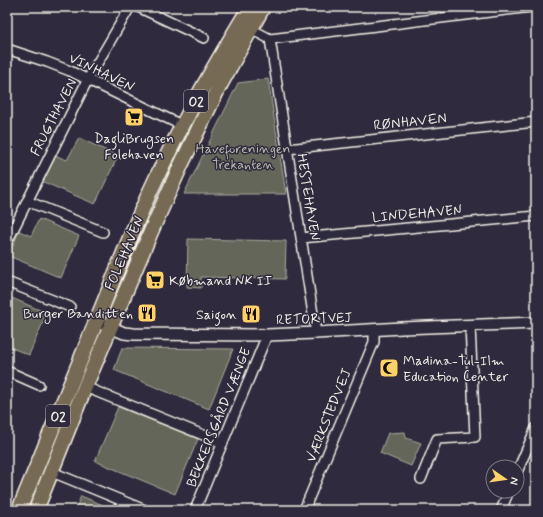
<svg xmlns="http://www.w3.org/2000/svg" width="543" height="517" font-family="Mynerve,sans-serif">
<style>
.green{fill:#646658;stroke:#acaca0}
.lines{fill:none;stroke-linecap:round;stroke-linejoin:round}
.minor-casing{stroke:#f4f1e8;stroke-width:12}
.tertiary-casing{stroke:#f4f1e8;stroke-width:14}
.primary-casing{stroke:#f4f1e8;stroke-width:17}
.minor{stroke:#2f2a3d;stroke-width:9}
.tertiary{stroke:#2f2a3d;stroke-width:11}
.primary{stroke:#766a54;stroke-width:14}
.labels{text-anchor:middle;stroke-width:3;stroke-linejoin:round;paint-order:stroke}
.shield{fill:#2f2a3d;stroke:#b9b5b5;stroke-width:1}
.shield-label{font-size:13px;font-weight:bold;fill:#f4f1e8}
.street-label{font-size:14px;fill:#f4f1e8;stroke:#2f2a3d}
.poi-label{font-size:14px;fill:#f4f1e8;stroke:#2f2a3d;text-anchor:start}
.park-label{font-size:14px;fill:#bab9ae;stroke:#2f2a3d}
</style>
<rect width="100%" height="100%" fill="#2f2a3d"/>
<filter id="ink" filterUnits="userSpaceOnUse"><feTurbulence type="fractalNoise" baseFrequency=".025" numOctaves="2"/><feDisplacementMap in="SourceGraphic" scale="8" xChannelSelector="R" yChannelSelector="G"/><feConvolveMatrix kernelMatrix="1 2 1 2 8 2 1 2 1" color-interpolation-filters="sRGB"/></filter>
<g filter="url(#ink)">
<path class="green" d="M 268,79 L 286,194 L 184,194 L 238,83 Z
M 79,138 L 118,156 L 95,204 L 41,181 L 54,155 L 67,160 Z
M 39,219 L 79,236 L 61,278 L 9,256 L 19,231 L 31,236 Z
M 188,239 L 286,241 L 285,279 L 201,277 L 201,288 L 187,287 Z
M 7,296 L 47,313 L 29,355 L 7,346 Z
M 122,348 L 233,349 L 209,409 L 114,370 Z
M 118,407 L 198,439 L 175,494 L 95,461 Z
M 405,432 L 406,438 L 421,443 L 411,466 L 380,453 L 388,433 Z
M 81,496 L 115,510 L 75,510 Z"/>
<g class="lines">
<defs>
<path id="minor" d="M 138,7 L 204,38
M 251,29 L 270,39 L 316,333
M 270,39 L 532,7
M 7,49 L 47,62 L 70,71 L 183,126
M 287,149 L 536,122
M 27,201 L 103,232
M 301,238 L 536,216
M 7,242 L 88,79 L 130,7
M 7,282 L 70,307
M 7,371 L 39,385
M 85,387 L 223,443
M 52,472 L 145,510
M 517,472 L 536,428
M 421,479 L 437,439 L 475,437 L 470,325
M 195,510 L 267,335
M 304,510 L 374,342 L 374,330
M 501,510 L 509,491"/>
<path id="tertiary" d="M 103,324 L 124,333 L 134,334 L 267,335 L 316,333 L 402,328 L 536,323"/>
<path id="primary" d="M 19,510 C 48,440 76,370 105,300 C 124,252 143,204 166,158 C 191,106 220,56 250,7
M 36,510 L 85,387 L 153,227 L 181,165 L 218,89 L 263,7"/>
</defs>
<use href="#minor" class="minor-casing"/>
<use href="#tertiary" class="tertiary-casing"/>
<use href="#primary" class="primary-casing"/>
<use href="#minor" class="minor"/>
<use href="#tertiary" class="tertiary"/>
<use href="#primary" class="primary"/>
</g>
</g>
<defs>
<symbol id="supermarket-square" viewBox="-11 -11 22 22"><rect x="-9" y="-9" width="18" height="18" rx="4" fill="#ffd166" stroke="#2f2a3d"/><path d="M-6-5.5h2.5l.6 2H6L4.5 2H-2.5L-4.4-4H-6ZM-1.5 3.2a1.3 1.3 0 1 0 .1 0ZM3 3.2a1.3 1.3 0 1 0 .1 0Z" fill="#111"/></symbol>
<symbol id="restaurant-square" viewBox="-11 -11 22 22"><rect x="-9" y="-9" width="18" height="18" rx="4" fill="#ffd166" stroke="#2f2a3d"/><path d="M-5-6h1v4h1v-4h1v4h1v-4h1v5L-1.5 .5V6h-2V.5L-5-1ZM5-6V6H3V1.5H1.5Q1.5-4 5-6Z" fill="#111"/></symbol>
<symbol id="mosque-square" viewBox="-11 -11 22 22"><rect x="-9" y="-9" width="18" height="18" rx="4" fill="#ffd166" stroke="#2f2a3d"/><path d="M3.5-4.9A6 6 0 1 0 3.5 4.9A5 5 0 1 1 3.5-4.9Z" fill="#111"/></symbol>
</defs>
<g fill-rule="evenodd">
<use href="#supermarket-square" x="123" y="106" width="22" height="22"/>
<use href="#supermarket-square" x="144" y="269" width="22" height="22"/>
<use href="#restaurant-square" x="136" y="302" width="22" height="22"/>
<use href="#restaurant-square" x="240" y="303" width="22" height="22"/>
<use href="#mosque-square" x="378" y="357" width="22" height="22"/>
</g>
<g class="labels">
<g class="shield">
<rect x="184" y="90" width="24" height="22" rx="3"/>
<rect x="46" y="405" width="24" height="22" rx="3"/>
</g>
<g class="shield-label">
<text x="196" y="106">O2</text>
<text x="58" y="421">O2</text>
</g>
<g class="street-label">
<text transform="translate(102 72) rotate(26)" y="5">VINHAVEN</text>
<text transform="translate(53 117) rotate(-63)" y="5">FRUGTHAVEN</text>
<text transform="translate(410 121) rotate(-6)" y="5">RØNHAVEN</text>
<text transform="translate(309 197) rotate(81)" y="5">HESTEHAVEN</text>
<text transform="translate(417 213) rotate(-5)" y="5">LINDEHAVEN</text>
<text transform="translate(124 253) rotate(-67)" y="5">FOLEHAVEN</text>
<text transform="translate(314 318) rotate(-2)" y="5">RETORTVEJ</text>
<text transform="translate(328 415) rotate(-68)" y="5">VÆRKSTEDVEJ</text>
<text transform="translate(218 417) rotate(-68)" y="5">BEKKERSGÅRD VÆNGE</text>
</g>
<g class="poi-label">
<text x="134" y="143" text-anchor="middle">DagliBrugsen<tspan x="134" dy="16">Folehaven</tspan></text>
<text x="169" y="285">Købmand NK II</text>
<text x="133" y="318" text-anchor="end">Burger Banditten</text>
<text x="237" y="319" text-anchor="end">Saigon</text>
<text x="403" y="365">Madina-Tul-Ilm<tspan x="403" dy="16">Education Center</tspan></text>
</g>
<g class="park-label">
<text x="243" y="153">Haveforeningen<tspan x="243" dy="16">Trekanten</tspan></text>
</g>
</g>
<rect width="543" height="517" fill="none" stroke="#2f2a3d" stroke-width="24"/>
<rect x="12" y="12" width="519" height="493" fill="none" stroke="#f4f1e8" stroke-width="1.5" filter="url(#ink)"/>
<g transform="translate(505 479) rotate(103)"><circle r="19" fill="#2f2a3d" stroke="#7e7a81"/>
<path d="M0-3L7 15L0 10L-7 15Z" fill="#ffd166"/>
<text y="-6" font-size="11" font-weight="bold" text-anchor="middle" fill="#f4f1e8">N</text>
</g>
</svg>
